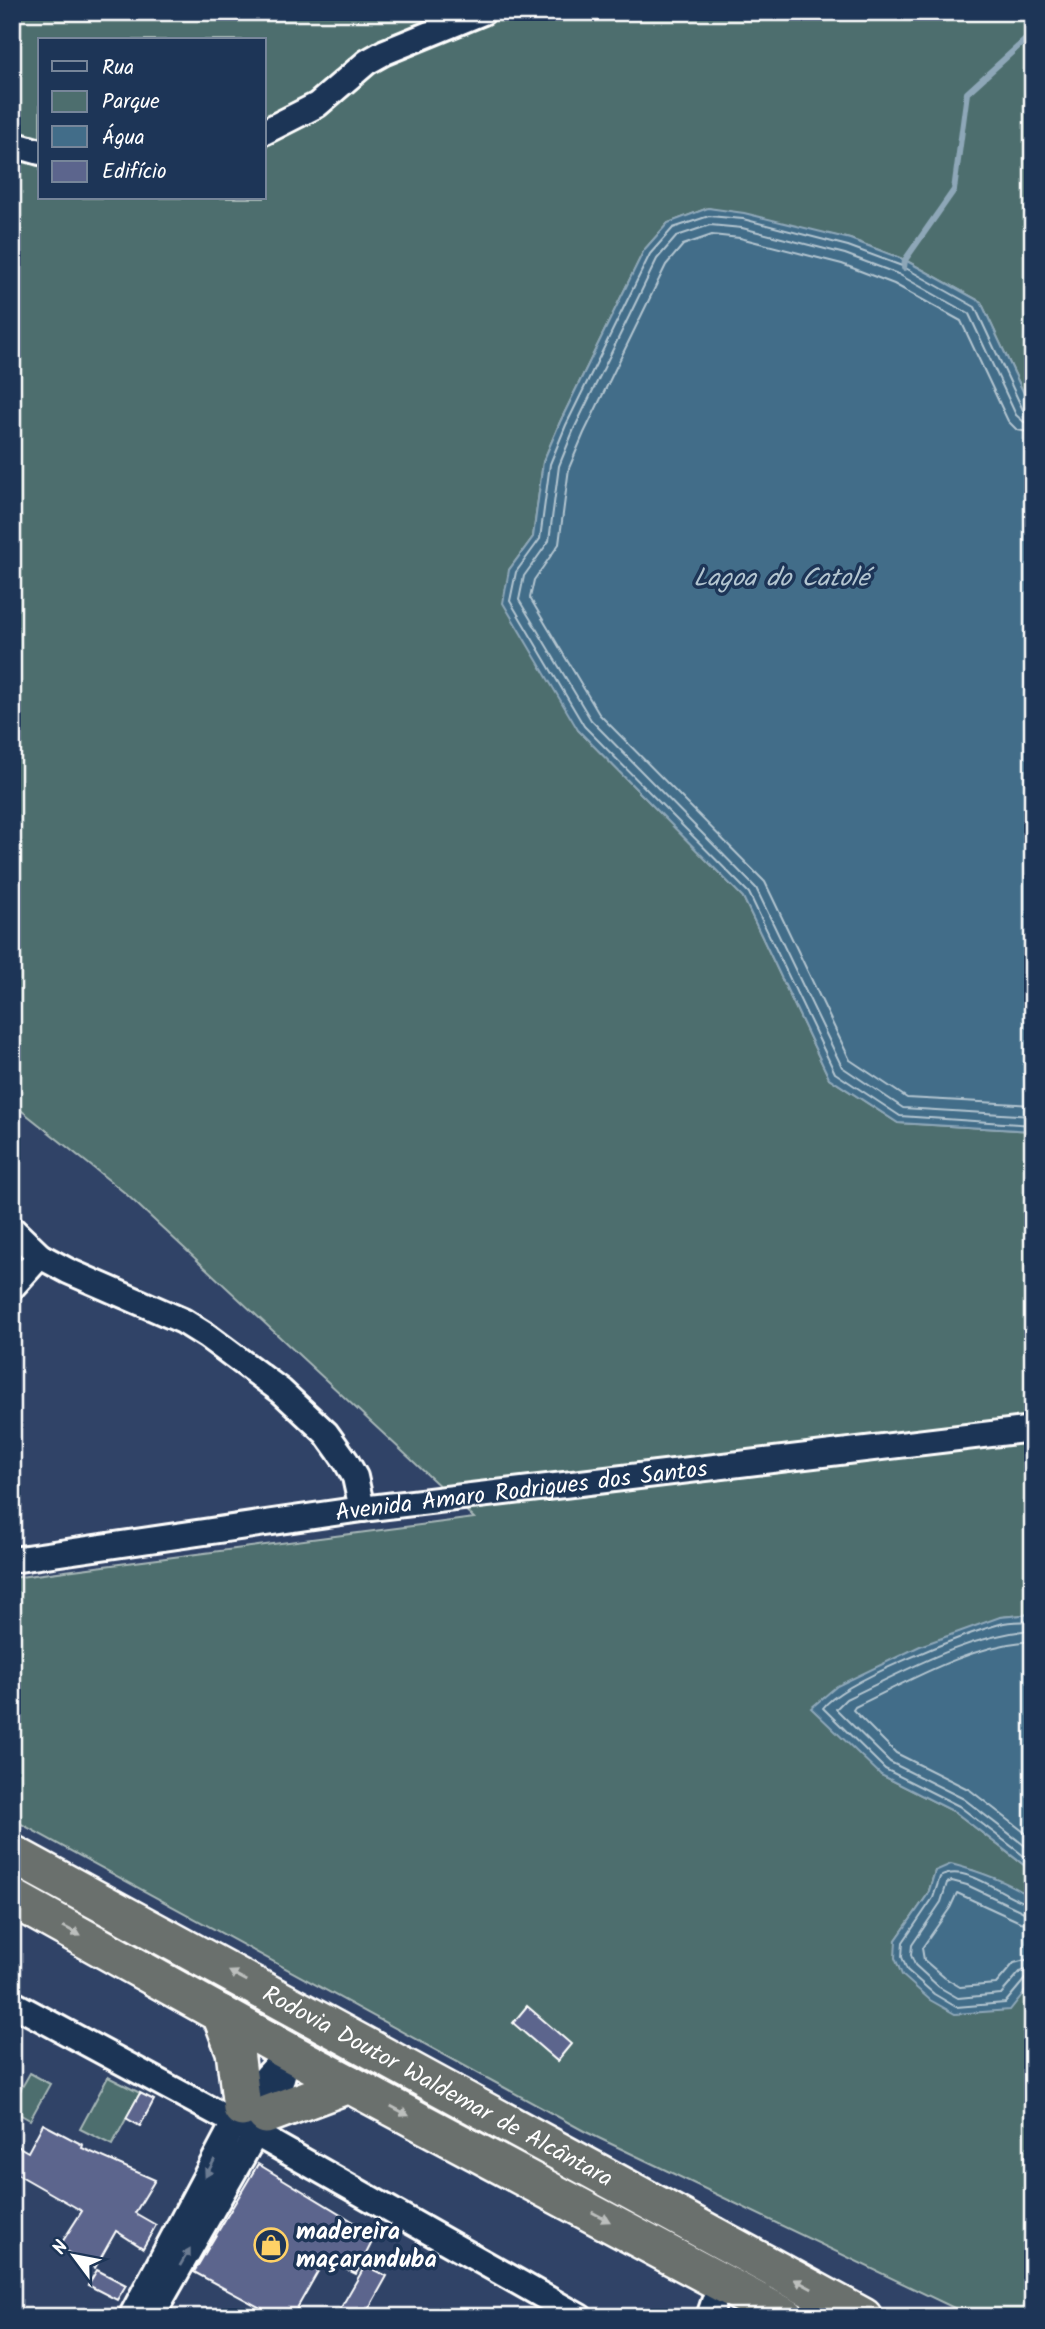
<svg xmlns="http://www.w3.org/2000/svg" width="1045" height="2329" font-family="Kalam,sans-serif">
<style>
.green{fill:#4d6e6e;stroke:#a6b6b6;stroke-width:2;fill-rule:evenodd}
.water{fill:#426d89;stroke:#8ea7b8;stroke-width:2}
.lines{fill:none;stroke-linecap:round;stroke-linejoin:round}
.shore{stroke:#b3c5d0;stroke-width:2}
.stream{stroke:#8ea7b8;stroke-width:6}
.building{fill:#5c658d;stroke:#fff;stroke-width:2}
.minor-casing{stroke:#fff;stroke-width:30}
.highway-casing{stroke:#fff;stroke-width:42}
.minor{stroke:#1d3557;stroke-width:24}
.highway{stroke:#6b706d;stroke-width:37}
.oneway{fill:#bcbfbd}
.oneway2{fill:#6c7c92}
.labels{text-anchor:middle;stroke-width:7;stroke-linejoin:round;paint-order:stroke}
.street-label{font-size:24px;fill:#fff;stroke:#1d3557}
.poi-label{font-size:24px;font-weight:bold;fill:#fff;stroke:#1d3557;text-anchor:start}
.water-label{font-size:26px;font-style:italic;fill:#b3c5d0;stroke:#1d3557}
</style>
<rect width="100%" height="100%" fill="#304367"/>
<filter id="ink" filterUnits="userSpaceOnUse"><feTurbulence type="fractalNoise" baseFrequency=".0143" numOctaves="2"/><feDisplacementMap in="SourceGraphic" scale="14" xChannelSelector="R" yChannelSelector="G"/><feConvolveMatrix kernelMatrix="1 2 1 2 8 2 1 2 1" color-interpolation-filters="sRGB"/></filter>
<g filter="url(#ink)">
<path class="green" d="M 12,12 L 1033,12 L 1033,413 L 981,302 L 905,260 L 850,239 L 708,208 L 668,223 L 644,250 L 560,422 L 543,462 L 533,537 L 509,570 L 578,730 L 743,897 L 829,1078 L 898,1123 L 1033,1131 L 1033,1614 L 1000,1617 L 881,1775 L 955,1812 L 1033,1872 L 1033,1899 L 1025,1893 L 972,1870 L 935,1871 L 928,1894 L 896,1940 L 1009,2010 L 1033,1981 L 1033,2317 L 973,2317 L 584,2131 L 12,1819 L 12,1578 L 474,1518 L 125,1193 L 12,1103 ZM 40,40 L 264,40 L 264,198 L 40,198 Z
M 30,2073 L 50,2084 L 30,2120 L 12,2110 L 12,2105 Z
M 108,2077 L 140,2093 L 112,2145 L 80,2129 Z"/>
<path class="water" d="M 708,208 L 744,213 L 850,239 L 905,260 L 981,302 L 1033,413 L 1033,1131 L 898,1123 L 829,1078 L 743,897 L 578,730 L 503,603 L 509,570 L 533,537 L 543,462 L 560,422 L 644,250 L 668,223 Z
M 1033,1614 L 1033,1872 L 955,1812 L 881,1775 L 811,1708 L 837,1686 L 920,1646 L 1000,1617 Z
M 951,1864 C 978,1871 1010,1882 1033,1899 L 1033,1981 L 1010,2010 L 955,2014 L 930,2000 L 902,1975 L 895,1958 L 896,1940 L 928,1894 L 935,1871 Z"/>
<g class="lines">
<path class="shore" d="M 1033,414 L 1023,410 L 975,307 L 902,266 L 848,246 L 743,219 L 709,216 L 673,228 L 650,254 L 566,425 L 550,464 L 540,539 L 516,572 L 510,601 L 584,726 L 749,893 L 835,1073 L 900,1116 L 1033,1125
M 1033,423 L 1024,422 L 1016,415 L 969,314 L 898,274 L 845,254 L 742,228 L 710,225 L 677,236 L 657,259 L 574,429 L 559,466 L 549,541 L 524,576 L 519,600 L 591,720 L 756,888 L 842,1067 L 903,1108 L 1033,1116
M 1033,433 L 1017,430 L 1008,421 L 961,321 L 894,284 L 842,264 L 740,238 L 712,235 L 683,245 L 666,265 L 584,433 L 569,468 L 559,544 L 534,580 L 530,598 L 599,714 L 765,882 L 850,1060 L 907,1098 L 1033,1105
M 1033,1621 C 1022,1622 1010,1621 1000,1624 C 964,1634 843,1681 823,1708 L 885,1769 L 959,1806 L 1033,1863
M 1033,1630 C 967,1635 905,1671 846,1699 L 836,1709 L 890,1762 L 964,1799 L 1033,1852
M 1033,1641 C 970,1645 911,1680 855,1707 L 853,1710 L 896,1753 L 970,1790 L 1033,1839
M 1033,1904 C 1006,1901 968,1861 940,1877 L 933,1898 L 903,1942 L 902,1957 L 907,1970 L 934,1994 L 956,2007 L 1005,2003 L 1025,1979 L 1033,1977
M 1033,1913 L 1024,1912 L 967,1885 L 952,1881 L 947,1883 L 941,1902 L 912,1945 L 911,1955 L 915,1965 L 939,1987 L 958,1998 L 1001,1994 L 1020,1972 L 1033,1968
M 1033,1924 L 1020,1922 L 957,1893 L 950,1908 L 922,1948 L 924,1960 L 945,1978 L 960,1987 L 996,1984 L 1014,1963 L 1033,1958"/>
<path class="stream" d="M 904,268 L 905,260 L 954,190 L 967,93 L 1033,33"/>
</g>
<path class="building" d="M 527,2006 L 571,2044 L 557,2061 L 513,2023 Z
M 140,2093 L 154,2100 L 140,2126 L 126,2118 Z
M 43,2124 L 83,2145 L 82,2148 L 155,2180 L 135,2213 L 156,2225 L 143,2248 L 116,2231 L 95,2268 L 59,2247 L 82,2211 L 12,2171 L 12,2143 L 28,2152 Z
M 258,2164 L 354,2222 L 377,2232 L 356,2274 L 325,2259 L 292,2317 L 277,2317 L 194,2272 Z
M 365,2266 L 387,2276 L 364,2317 L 350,2317 L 339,2311 Z
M 97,2270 L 126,2285 L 117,2300 L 88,2285 Z"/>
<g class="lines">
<defs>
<g id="minor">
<path d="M 264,132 L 317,105 L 367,62 L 385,52 L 483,12"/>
<path d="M 12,144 L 40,152"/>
<path d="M 12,1229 L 40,1256 L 68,1271 L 183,1321 L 207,1336 L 281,1391 L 326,1433 L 346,1461 L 355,1477 L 362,1509"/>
<path d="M 12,1287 L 40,1256"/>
<path id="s1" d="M 12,1560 L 362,1509 L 1033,1429"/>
<path d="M 12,2003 L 256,2134 L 580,2317"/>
<path d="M 131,2317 L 234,2123 L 253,2091 L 289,2052"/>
<path d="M 151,2317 L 277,2096 L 288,2056"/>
<path d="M 709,2317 L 721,2281"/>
</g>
<g id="highway">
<path id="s2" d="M 12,1854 L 863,2317"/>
<path d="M 12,1898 L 289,2052 L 786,2317"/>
<path d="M 221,2014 L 235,2051 L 242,2108"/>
<path d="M 266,2115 L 349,2084"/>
</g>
</defs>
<use href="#minor" class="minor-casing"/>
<use href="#highway" class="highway-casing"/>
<use href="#minor" class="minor"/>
<use href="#highway" class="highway"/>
</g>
<defs><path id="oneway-solid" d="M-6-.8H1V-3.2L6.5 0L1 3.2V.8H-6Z" transform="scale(1.75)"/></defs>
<g class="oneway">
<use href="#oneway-solid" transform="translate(72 1931) rotate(29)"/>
<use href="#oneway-solid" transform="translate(238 1976) rotate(-152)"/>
<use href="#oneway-solid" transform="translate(400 2111) rotate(28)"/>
<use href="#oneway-solid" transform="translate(601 2217) rotate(28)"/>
<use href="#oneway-solid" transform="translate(803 2284) rotate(-151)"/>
</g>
<g class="oneway2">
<use href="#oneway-solid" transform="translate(210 2168) rotate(118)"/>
<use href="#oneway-solid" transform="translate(185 2257) rotate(-60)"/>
</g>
</g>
<defs>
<symbol id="shop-ring" viewBox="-11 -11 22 22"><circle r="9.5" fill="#1d3557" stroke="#ffd166" stroke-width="1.5"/><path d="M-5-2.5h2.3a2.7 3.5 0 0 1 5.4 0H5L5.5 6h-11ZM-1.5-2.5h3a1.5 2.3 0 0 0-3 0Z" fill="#ffd166"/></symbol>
</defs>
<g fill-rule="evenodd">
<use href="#shop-ring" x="252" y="2226" width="38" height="38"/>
</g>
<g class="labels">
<g class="street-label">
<text dy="8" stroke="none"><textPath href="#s1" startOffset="514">Avenida Amaro Rodrigues dos Santos</textPath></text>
<text dy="8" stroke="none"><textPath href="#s2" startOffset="485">Rodovia Doutor Waldemar de Alcântara</textPath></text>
</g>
<g class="poi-label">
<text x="296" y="2239">madereira<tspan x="296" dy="28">maçaranduba</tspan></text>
</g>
<g class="water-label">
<text x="781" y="586">Lagoa do Catolé</text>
</g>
</g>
<rect width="1045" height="2329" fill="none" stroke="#1d3557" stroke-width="42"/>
<rect x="21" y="21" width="1003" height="2287" fill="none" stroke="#fff" stroke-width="2.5" filter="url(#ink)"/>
<rect x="38" y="38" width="228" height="161" fill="#1d3557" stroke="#77869a" stroke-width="2"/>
<rect x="52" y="61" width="35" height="10" fill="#1d3557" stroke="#77869a" stroke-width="2"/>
<text x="102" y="74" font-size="21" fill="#ffffff">Rua</text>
<rect x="52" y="91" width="35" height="21" fill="#4d6e6e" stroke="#77869a" stroke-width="2"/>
<text x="102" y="108" font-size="21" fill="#ffffff">Parque</text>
<rect x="52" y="126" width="35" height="21" fill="#426d89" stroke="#77869a" stroke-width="2"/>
<text x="102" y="144" font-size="21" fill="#ffffff">Água</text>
<rect x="52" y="161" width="35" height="21" fill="#5c658d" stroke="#77869a" stroke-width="2"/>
<text x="102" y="178" font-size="21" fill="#ffffff">Edifício</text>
<g transform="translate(74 2256) rotate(302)" stroke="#1d3557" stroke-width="5" paint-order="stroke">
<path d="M0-5L12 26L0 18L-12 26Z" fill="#ffffff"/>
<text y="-10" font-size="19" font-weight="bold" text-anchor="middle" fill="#ffffff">N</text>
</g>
</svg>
